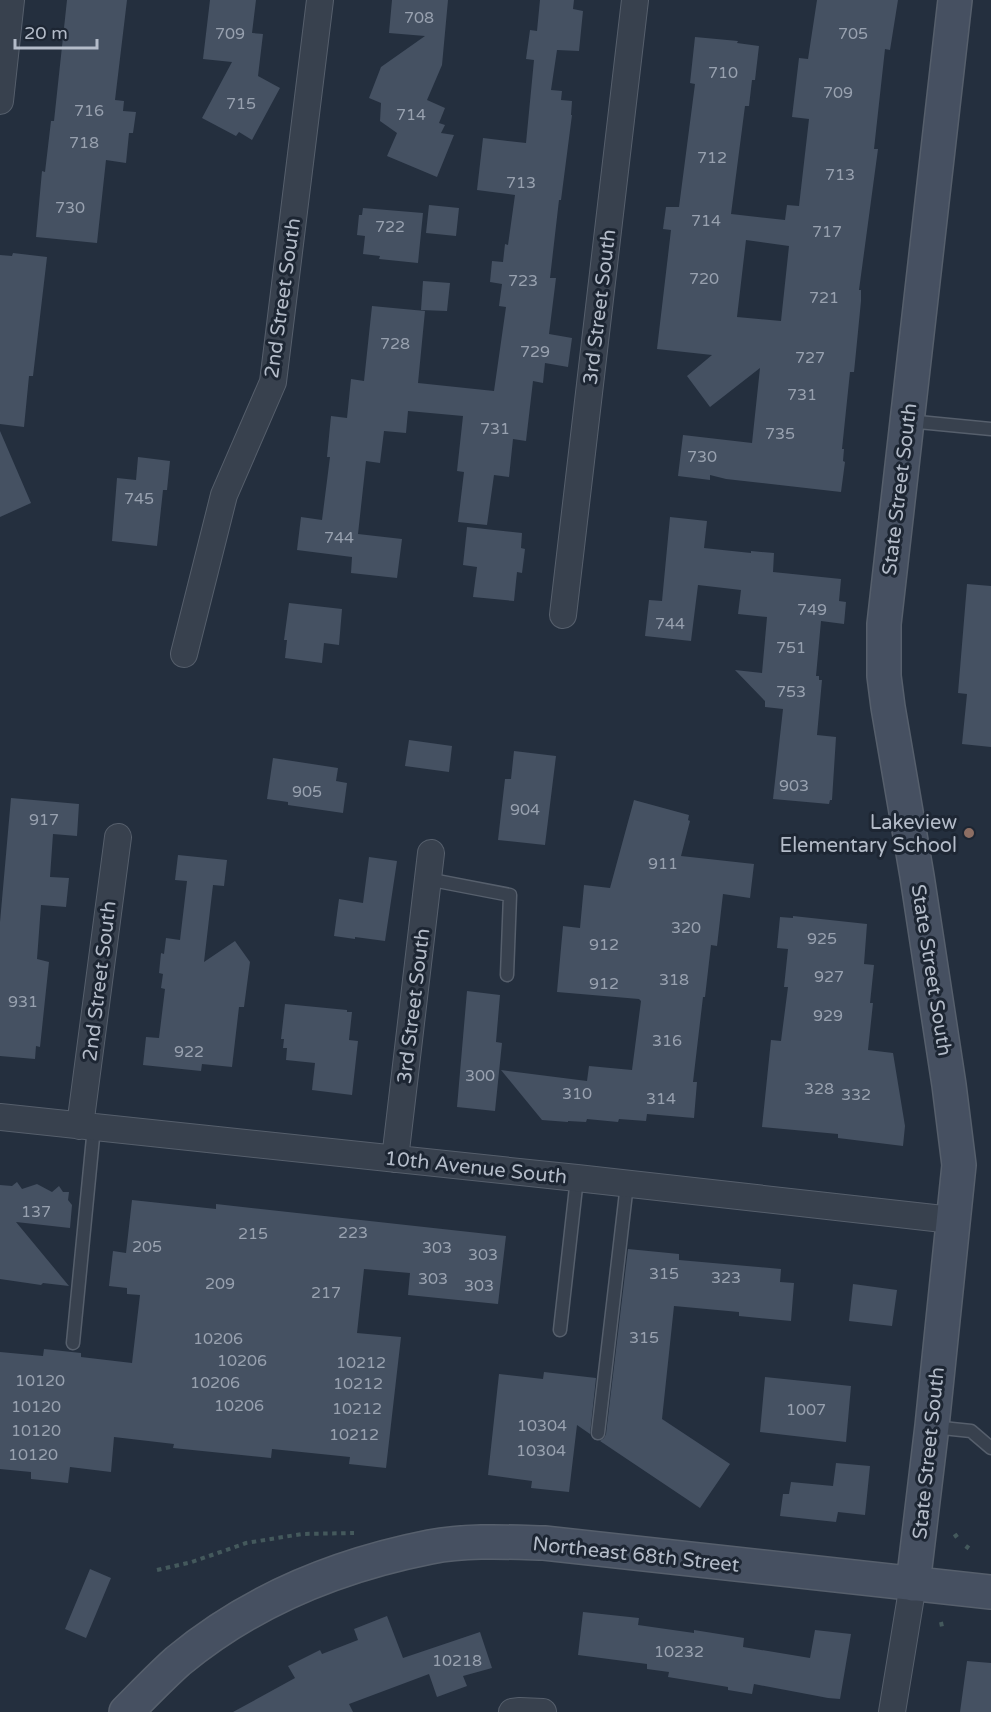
<svg xmlns="http://www.w3.org/2000/svg" width="991" height="1712" font-family="'Varela Round',sans-serif">
<style>
.building{fill:#455162;fill-rule:evenodd}
.lines{fill:none;stroke-linecap:round;stroke-linejoin:round}
.lane-casing{stroke:#565f6c;stroke-width:15}
.street-casing{stroke:#565f6c;stroke-width:28}
.secondary-casing{stroke:#565f6c;stroke-width:36}
.path{stroke:#44595c;stroke-width:4;stroke-dasharray:4.5 4.5;stroke-linecap:butt}
.lane{stroke:#38414e;stroke-width:12}
.street{stroke:#38414e;stroke-width:26}
.secondary{stroke:#465061;stroke-width:33}
.education-dot{fill:#8d6e63;stroke:#1d2633;stroke-width:2}
.labels{text-anchor:middle;stroke-width:6;stroke-linejoin:round;paint-order:stroke}
.number-label{font-size:16px;fill:#98a1af}
.street-label{font-size:20px;fill:#b4bcc9;stroke:#1d2633}
.poi-label{font-size:20px;fill:#b4bcc9;stroke:#1d2633;text-anchor:end}
</style>
<rect width="100%" height="100%" fill="#242f3e"/>
<path class="building" d="M 67,0 L 127,0 L 115,100 L 124,101 L 123,111 L 136,112 L 133,133 L 129,133 L 126,163 L 106,160 L 97,243 L 36,237 L 42,171 L 45,172 L 51,121 L 54,121 Z
M 210,0 L 256,0 L 252,33 L 263,34 L 258,76 L 280,88 L 252,140 L 239,132 L 236,136 L 202,118 L 232,62 L 203,59 Z
M 392,0 L 448,0 L 442,65 L 427,100 L 445,108 L 439,123 L 445,125 L 441,133 L 454,135 L 437,177 L 387,156 L 397,133 L 380,121 L 381,103 L 369,98 L 381,67 L 425,36 L 389,33 Z
M 540,0 L 574,0 L 573,9 L 583,11 L 579,51 L 557,50 L 551,90 L 562,91 L 561,100 L 572,101 L 571,115 L 572,115 L 561,200 L 559,200 L 550,278 L 556,278 L 549,334 L 572,338 L 568,367 L 545,363 L 543,383 L 533,381 L 526,441 L 513,439 L 509,477 L 494,475 L 487,525 L 458,522 L 464,472 L 457,471 L 463,416 L 408,411 L 406,433 L 384,431 L 380,463 L 366,461 L 358,534 L 402,539 L 397,578 L 351,573 L 352,557 L 297,550 L 301,517 L 322,520 L 330,457 L 327,457 L 331,416 L 347,418 L 351,379 L 364,381 L 372,306 L 425,311 L 418,383 L 494,391 L 506,307 L 499,306 L 502,284 L 490,282 L 492,261 L 503,262 L 505,244 L 508,245 L 515,195 L 477,190 L 483,138 L 526,143 L 534,60 L 526,59 L 530,30 L 537,31 Z
M 817,0 L 898,0 L 890,50 L 885,49 L 874,149 L 878,149 L 859,290 L 861,290 L 861,301 L 856,352 L 854,372 L 850,372 L 842,449 L 844,449 L 843,461 L 845,462 L 841,492 L 726,479 L 710,475 L 710,480 L 678,476 L 683,435 L 752,443 L 760,368 L 710,407 L 687,376 L 712,355 L 657,349 L 671,230 L 663,229 L 666,207 L 679,207 L 695,84 L 690,83 L 695,37 L 738,41 L 737,43 L 759,46 L 755,80 L 752,80 L 749,106 L 745,106 L 731,214 L 785,220 L 787,205 L 799,206 L 809,119 L 792,117 L 799,58 L 808,59 ZM 746,240 L 789,246 L 781,321 L 737,317 Z
M 429,205 L 459,208 L 456,236 L 426,233 Z
M 363,208 L 423,213 L 418,263 L 379,259 L 380,256 L 363,254 L 365,236 L 357,235 L 359,215 L 362,215 Z
M 13,253 L 47,257 L 33,376 L 29,376 L 24,427 L 0,424 L 0,255 L 12,256 Z
M 423,281 L 450,283 L 447,311 L 421,310 Z
M 0,431 L 31,503 L 0,517 Z
M 138,457 L 170,461 L 167,490 L 163,490 L 157,546 L 112,541 L 117,478 L 136,480 Z
M 670,517 L 707,521 L 704,548 L 751,553 L 751,551 L 774,553 L 773,572 L 841,579 L 839,601 L 846,602 L 844,624 L 821,621 L 816,676 L 819,676 L 819,680 L 822,680 L 817,735 L 836,737 L 832,800 L 830,800 L 829,804 L 773,799 L 783,709 L 765,707 L 765,701 L 735,670 L 762,673 L 767,617 L 738,614 L 741,590 L 698,585 L 691,641 L 645,636 L 649,600 L 662,601 Z
M 467,527 L 522,533 L 521,548 L 525,549 L 522,573 L 517,572 L 514,601 L 473,597 L 477,567 L 463,565 Z
M 967,584 L 991,586 L 991,747 L 962,744 L 967,694 L 958,693 Z
M 289,603 L 342,609 L 339,645 L 324,643 L 322,663 L 285,658 L 287,640 L 284,640 Z
M 409,740 L 452,746 L 449,772 L 405,766 Z
M 514,751 L 556,756 L 545,845 L 498,840 L 505,779 L 511,779 Z
M 273,758 L 338,768 L 336,781 L 347,783 L 343,813 L 288,805 L 288,802 L 267,799 Z
M 11,798 L 79,804 L 77,836 L 53,834 L 50,877 L 69,878 L 66,907 L 41,905 L 37,959 L 49,962 L 40,1047 L 36,1046 L 35,1059 L 0,1056 L 0,922 Z
M 634,800 L 689,815 L 688,820 L 690,821 L 681,856 L 754,864 L 750,898 L 723,894 L 717,946 L 711,945 L 705,997 L 703,997 L 693,1082 L 697,1082 L 694,1118 L 647,1114 L 646,1121 L 619,1119 L 618,1122 L 587,1119 L 586,1122 L 568,1121 L 568,1122 L 542,1120 L 501,1070 L 587,1081 L 589,1066 L 632,1070 L 641,1001 L 639,999 L 557,992 L 563,926 L 580,928 L 584,885 L 610,888 Z
M 178,855 L 227,860 L 224,886 L 213,885 L 204,962 L 235,941 L 250,962 L 244,1007 L 239,1007 L 232,1067 L 202,1064 L 201,1071 L 143,1065 L 146,1037 L 159,1038 L 165,989 L 161,988 L 163,974 L 159,973 L 161,953 L 164,954 L 166,938 L 180,940 L 187,881 L 175,880 Z
M 369,857 L 397,861 L 385,941 L 355,937 L 355,939 L 334,936 L 339,899 L 363,903 Z
M 793,916 L 867,924 L 864,964 L 874,965 L 870,1003 L 873,1003 L 868,1050 L 893,1053 L 905,1126 L 903,1146 L 838,1138 L 838,1134 L 762,1127 L 771,1040 L 781,1041 L 788,987 L 784,987 L 788,949 L 777,948 L 780,917 L 793,918 Z
M 467,991 L 500,995 L 496,1042 L 502,1043 L 495,1111 L 457,1107 Z
M 285,1004 L 347,1010 L 347,1012 L 352,1012 L 349,1040 L 358,1041 L 352,1095 L 312,1090 L 315,1063 L 286,1060 L 287,1048 L 283,1048 L 284,1039 L 281,1039 Z
M 17,1182 L 22,1189 L 37,1184 L 52,1192 L 59,1186 L 63,1192 L 69,1192 L 68,1200 L 72,1205 L 70,1228 L 16,1222 L 69,1286 L 43,1283 L 41,1285 L 0,1279 L 0,1185 L 12,1186 Z
M 132,1200 L 216,1209 L 216,1204 L 506,1236 L 498,1304 L 408,1295 L 410,1273 L 364,1269 L 357,1333 L 401,1337 L 386,1468 L 349,1464 L 350,1457 L 272,1449 L 271,1458 L 173,1448 L 174,1444 L 114,1437 L 111,1472 L 70,1467 L 68,1483 L 31,1479 L 31,1472 L 0,1469 L 0,1352 L 43,1356 L 44,1349 L 81,1353 L 81,1357 L 132,1363 L 140,1295 L 127,1294 L 127,1288 L 109,1286 L 113,1251 L 126,1253 Z
M 628,1249 L 679,1254 L 679,1260 L 781,1269 L 780,1282 L 794,1283 L 791,1321 L 739,1316 L 739,1312 L 674,1306 L 662,1419 L 730,1464 L 700,1508 L 600,1441 L 604,1438 L 606,1434 Z
M 853,1284 L 897,1290 L 892,1326 L 849,1321 Z
M 544,1372 L 596,1378 L 590,1434 L 577,1425 L 569,1492 L 531,1488 L 532,1481 L 488,1475 L 499,1374 L 543,1379 Z
M 765,1377 L 851,1386 L 846,1442 L 760,1432 Z
M 836,1463 L 870,1466 L 865,1515 L 838,1512 L 836,1522 L 780,1516 L 783,1494 L 789,1494 L 791,1482 L 833,1486 Z
M 90,1569 L 111,1578 L 86,1638 L 65,1629 Z
M 583,1612 L 639,1618 L 638,1625 L 694,1633 L 694,1630 L 744,1638 L 743,1647 L 810,1658 L 815,1630 L 851,1634 L 840,1699 L 828,1698 L 754,1684 L 752,1694 L 728,1690 L 728,1687 L 668,1677 L 669,1672 L 647,1669 L 647,1664 L 578,1655 Z
M 387,1616 L 403,1658 L 480,1632 L 492,1668 L 463,1676 L 467,1686 L 437,1697 L 429,1674 L 349,1704 L 353,1712 L 233,1712 L 295,1678 L 288,1666 L 320,1650 L 322,1654 L 358,1640 L 354,1629 Z
M 967,1661 L 991,1663 L 991,1712 L 960,1712 Z"/>
<g class="lines">
<defs>
<path id="lane" d="M 908,421 L 991,429
M 427,879 L 510,895 L 507,975
M 560,1330 L 577,1178
M 73,1343 L 94,1127
M 933,1427 L 971,1431 L 991,1448
M 598,1433 L 627,1184"/>
<path id="street" d="M 0,101 L 11,0
M 563,615 L 635,0
M 184,654 L 224,495 L 273,382 L 320,0
M 0,1117 L 577,1178 L 952,1220
M 80,1126 L 118,837
M 395,1159 L 431,853
M 512,1712 L 520,1711 L 543,1712
M 892,1712 L 913,1584"/>
<path id="secondary" d="M 913,1584 L 932,1426 L 959,1165 L 949,1085 L 917,876 L 888,707 L 884,676 L 884,624 L 955,0
M 126,1712 C 143,1695 160,1677 178,1661 C 250,1601 339,1565 430,1547 C 467,1540 506,1542 544,1543 L 991,1592"/>
</defs>
<use href="#lane" class="lane-casing"/>
<use href="#street" class="street-casing"/>
<use href="#secondary" class="secondary-casing"/>
<path class="path" d="M 954,1537 L 961,1532
M 966,1549 L 971,1542
M 157,1570 L 192,1562 L 246,1543 L 302,1534 L 354,1533
M 941,1622 L 942,1627"/>
<use href="#lane" class="lane"/>
<use href="#street" class="street"/>
<use href="#secondary" class="secondary"/>
</g>
<circle class="education-dot" cx="969" cy="833" r="6"/>
<g class="labels">
<g class="number-label">
<text x="419" y="23">708</text>
<text x="230" y="39">709</text>
<text x="853" y="39">705</text>
<text x="723" y="78">710</text>
<text x="838" y="98">709</text>
<text x="241" y="109">715</text>
<text x="89" y="116">716</text>
<text x="411" y="120">714</text>
<text x="84" y="148">718</text>
<text x="712" y="163">712</text>
<text x="840" y="180">713</text>
<text x="521" y="188">713</text>
<text x="70" y="213">730</text>
<text x="706" y="226">714</text>
<text x="390" y="232">722</text>
<text x="827" y="237">717</text>
<text x="704" y="284">720</text>
<text x="523" y="286">723</text>
<text x="824" y="303">721</text>
<text x="395" y="349">728</text>
<text x="535" y="357">729</text>
<text x="810" y="363">727</text>
<text x="802" y="400">731</text>
<text x="495" y="434">731</text>
<text x="780" y="439">735</text>
<text x="702" y="462">730</text>
<text x="139" y="504">745</text>
<text x="339" y="543">744</text>
<text x="812" y="615">749</text>
<text x="670" y="629">744</text>
<text x="791" y="653">751</text>
<text x="791" y="697">753</text>
<text x="794" y="791">903</text>
<text x="307" y="797">905</text>
<text x="525" y="815">904</text>
<text x="44" y="825">917</text>
<text x="663" y="869">911</text>
<text x="686" y="933">320</text>
<text x="822" y="944">925</text>
<text x="604" y="950">912</text>
<text x="829" y="982">927</text>
<text x="674" y="985">318</text>
<text x="604" y="989">912</text>
<text x="23" y="1007">931</text>
<text x="828" y="1021">929</text>
<text x="667" y="1046">316</text>
<text x="189" y="1057">922</text>
<text x="480" y="1081">300</text>
<text x="819" y="1094">328</text>
<text x="577" y="1099">310</text>
<text x="856" y="1100">332</text>
<text x="661" y="1104">314</text>
<text x="36" y="1217">137</text>
<text x="353" y="1238">223</text>
<text x="253" y="1239">215</text>
<text x="147" y="1252">205</text>
<text x="437" y="1253">303</text>
<text x="483" y="1260">303</text>
<text x="664" y="1279">315</text>
<text x="726" y="1283">323</text>
<text x="433" y="1284">303</text>
<text x="220" y="1289">209</text>
<text x="479" y="1291">303</text>
<text x="326" y="1298">217</text>
<text x="644" y="1343">315</text>
<text x="218" y="1344">10206</text>
<text x="242" y="1366">10206</text>
<text x="361" y="1368">10212</text>
<text x="40" y="1386">10120</text>
<text x="215" y="1388">10206</text>
<text x="358" y="1389">10212</text>
<text x="239" y="1411">10206</text>
<text x="36" y="1412">10120</text>
<text x="357" y="1414">10212</text>
<text x="806" y="1415">1007</text>
<text x="542" y="1431">10304</text>
<text x="36" y="1436">10120</text>
<text x="354" y="1440">10212</text>
<text x="541" y="1456">10304</text>
<text x="33" y="1460">10120</text>
<text x="679" y="1657">10232</text>
<text x="457" y="1666">10218</text>
</g>
<g class="street-label">
<text transform="translate(282 298) rotate(-82)" y="7">2nd Street South</text>
<text transform="translate(599 307) rotate(-83)" y="7">3rd Street South</text>
<text transform="translate(899 489) rotate(-83)" y="7">State Street South</text>
<text transform="translate(932 970) rotate(81)" y="7">State Street South</text>
<text transform="translate(99 981) rotate(-83)" y="7">2nd Street South</text>
<text transform="translate(413 1006) rotate(-83)" y="7">3rd Street South</text>
<text transform="translate(476 1167) rotate(6)" y="7">10th Avenue South</text>
<text transform="translate(928 1453) rotate(-84)" y="7">State Street South</text>
<text transform="translate(636 1554) rotate(6)" y="7">Northeast 68th Street</text>
</g>
<g class="poi-label">
<text x="957" y="829">Lakeview<tspan x="957" dy="23">Elementary School</tspan></text>
</g>
</g>
<path d="M15 39v9h82v-9" fill="none" stroke="#b4bcc9" stroke-width="3"/>
<text x="24" y="39" font-size="18" fill="#b4bcc9" stroke="#1d2633" stroke-width="4.5" paint-order="stroke">20 m</text>
</svg>
